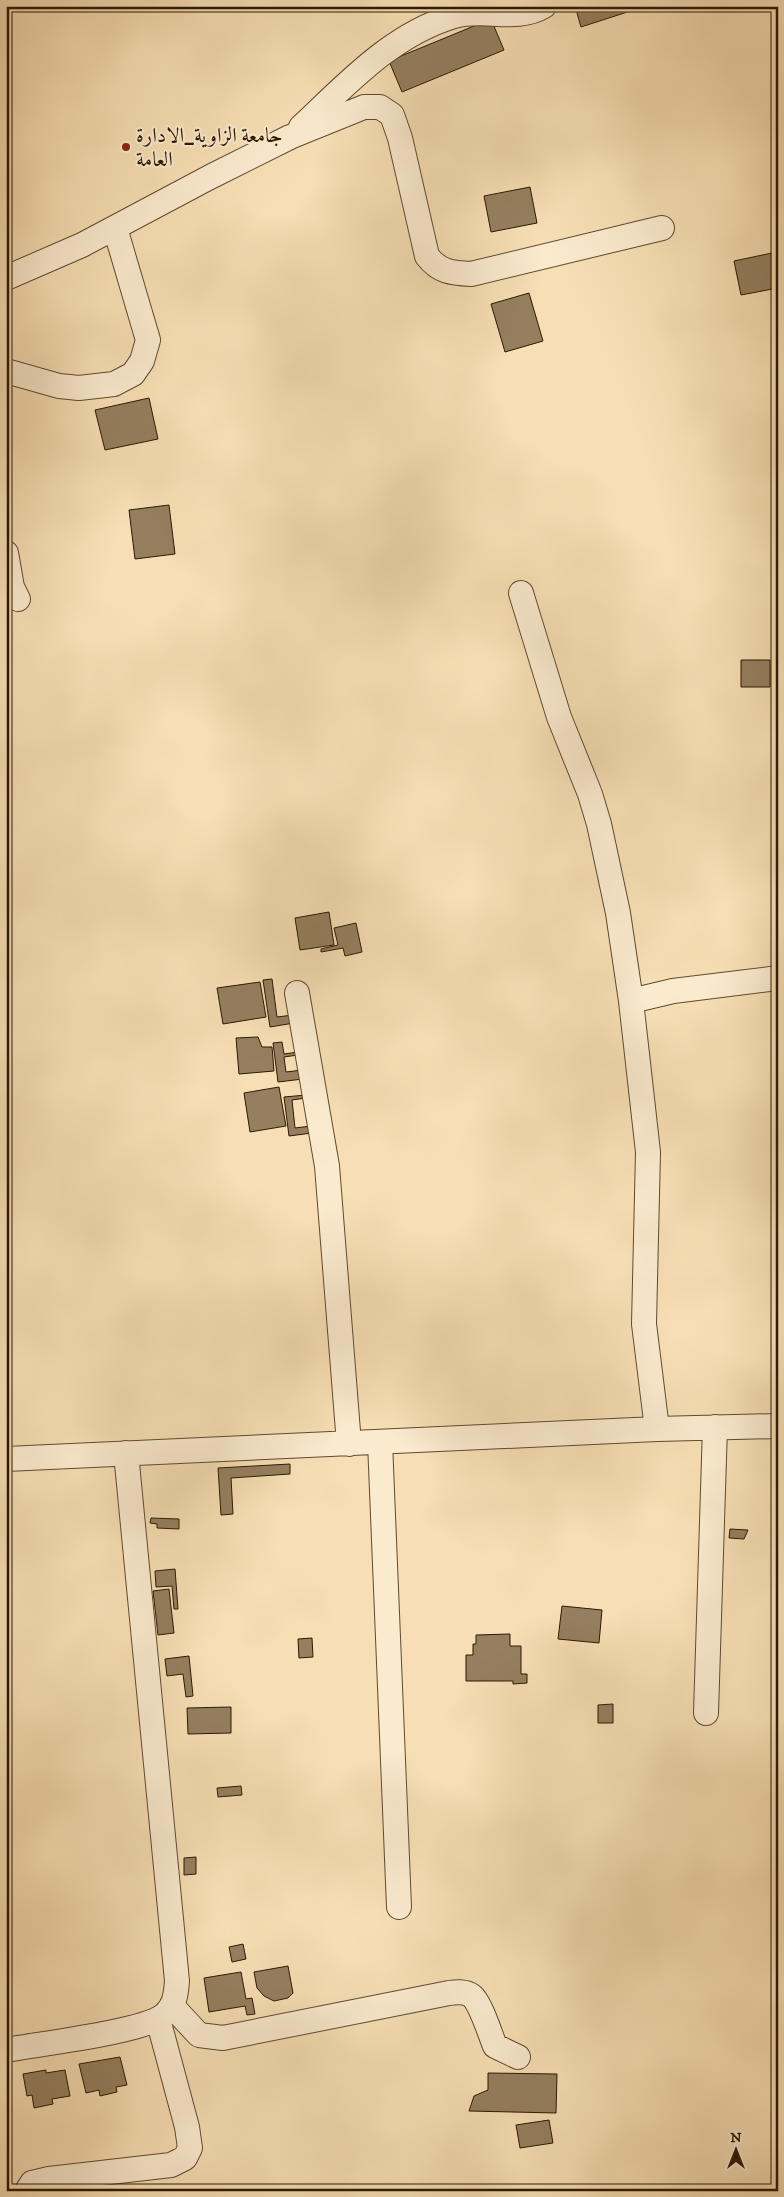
<svg xmlns="http://www.w3.org/2000/svg" width="784" height="2197" font-family="'IM FELL DW Pica',Amiri,serif">
<style>
.building{fill:#957f5f;stroke:#2b1903}
.lines{fill:none;stroke-linecap:round;stroke-linejoin:round}
.minor-casing{stroke:#5e4a2f;stroke-width:26}
.minor{stroke:#faeace;stroke-width:24}
.poi-dot{fill:#8f2418;stroke:#faeace;stroke-width:2}
.labels{text-anchor:middle;stroke-width:4;stroke-linejoin:round;paint-order:stroke}
.poi-label{font-size:21px;fill:#2b1903;stroke:#faeace;text-anchor:start}
</style>
<rect width="100%" height="100%" fill="#f7deb4"/>
<filter id="stains"><feTurbulence type="fractalNoise" baseFrequency=".004" numOctaves="4"/><feColorMatrix values="0 0 0 0 .2 0 0 0 0 .09 0 0 0 0 .02 0 0 0 .5 -.17"/></filter>
<radialGradient id="worn" r=".72"><stop offset=".6" stop-color="#630" stop-opacity="0"/><stop offset="1" stop-color="#630" stop-opacity=".3"/></radialGradient>
<path class="building" d="M 575,6 L 646,6 L 581,27 Z
M 491,19 L 504,50 L 402,92 L 389,61 Z
M 530,187 L 537,223 L 491,232 L 484,196 Z
M 772,253 L 778,288 L 741,295 L 734,261 Z
M 529,293 L 543,341 L 505,352 L 491,304 Z
M 149,398 L 158,439 L 105,450 L 95,410 Z
M 169,505 L 175,554 L 135,559 L 129,510 Z
M 741,660 L 770,660 L 770,687 L 741,687 Z
M 329,912 L 334,945 L 300,950 L 295,918 Z
M 356,923 L 362,952 L 345,956 L 343,948 L 321,952 L 321,949 L 338,945 L 334,928 Z
M 272,979 L 277,1017 L 293,1015 L 294,1023 L 270,1027 L 263,980 Z
M 260,982 L 266,1017 L 223,1024 L 217,988 Z
M 258,1037 L 262,1047 L 272,1047 L 274,1071 L 239,1074 L 236,1038 Z
M 282,1042 L 284,1054 L 298,1052 L 298,1055 L 284,1057 L 286,1072 L 302,1070 L 303,1079 L 278,1082 L 273,1043 Z
M 279,1087 L 286,1126 L 250,1132 L 244,1093 Z
M 306,1095 L 306,1098 L 292,1100 L 295,1128 L 311,1126 L 312,1133 L 289,1136 L 284,1097 Z
M 290,1464 L 290,1474 L 231,1478 L 233,1514 L 221,1515 L 218,1468 Z
M 151,1518 L 179,1519 L 179,1529 L 157,1528 L 157,1524 L 150,1523 Z
M 730,1529 L 748,1530 L 744,1539 L 729,1538 Z
M 175,1569 L 178,1609 L 174,1609 L 172,1586 L 156,1587 L 155,1571 Z
M 169,1589 L 174,1633 L 158,1635 L 153,1591 Z
M 562,1606 L 602,1610 L 599,1643 L 558,1639 Z
M 510,1634 L 510,1646 L 521,1646 L 521,1674 L 527,1674 L 527,1683 L 513,1684 L 513,1681 L 466,1681 L 466,1655 L 473,1655 L 473,1644 L 476,1644 L 476,1635 Z
M 312,1638 L 313,1657 L 299,1658 L 298,1639 Z
M 189,1656 L 193,1696 L 186,1697 L 183,1674 L 167,1676 L 165,1659 Z
M 613,1704 L 613,1723 L 598,1723 L 598,1705 Z
M 231,1707 L 231,1733 L 188,1734 L 187,1708 Z
M 241,1786 L 242,1795 L 218,1797 L 217,1788 Z
M 196,1857 L 196,1874 L 184,1875 L 184,1858 Z
M 243,1944 L 246,1959 L 232,1962 L 229,1947 Z
M 288,1966 L 293,1993 L 288,1998 L 274,2001 L 264,1996 L 257,1988 L 254,1972 Z
M 241,1972 L 246,1999 L 252,1998 L 255,2014 L 247,2015 L 245,2006 L 209,2012 L 204,1978 Z
M 120,2057 L 127,2085 L 116,2087 L 117,2092 L 100,2096 L 99,2090 L 86,2093 L 79,2064 Z
M 46,2070 L 46,2073 L 65,2070 L 70,2096 L 52,2099 L 53,2104 L 34,2108 L 32,2095 L 27,2096 L 23,2074 Z
M 488,2073 L 557,2074 L 556,2113 L 469,2111 L 474,2096 L 488,2090 Z
M 549,2120 L 553,2143 L 520,2148 L 516,2125 Z
M 8,2177 L 11,2191 L 6,2191 L 6,2178 Z"/>
<g class="lines">
<defs>
<path id="minor" d="M 301,127 C 347,84 391,35 454,16 C 484,7 516,23 544,6
M 6,278 L 82,245 L 210,177 L 290,137 L 364,107 L 380,107 L 392,115 L 400,138 L 427,256 C 439,272 452,273 471,274 L 662,228
M 6,371 L 59,386 L 79,388 L 114,384 L 133,374 L 142,361 L 148,340 L 115,228
M 6,553 L 12,587 L 18,599
M 521,593 L 559,717 L 590,794 L 599,824 L 618,913 L 631,1001
M 297,993 L 327,1166 L 349,1444
M 657,1429 L 644,1324 L 648,1152 L 631,1001 L 673,991 L 778,978
M 380,1442 L 399,1907
M 6,1459 L 657,1429 L 778,1426
M 706,1713 L 715,1427
M 172,2006 L 199,2035 L 223,2038 L 449,1993 C 456,1992 465,1991 472,1996 C 481,2004 490,2034 495,2046 L 518,2057
M 6,2050 C 38,2044 143,2032 164,2015 C 175,2006 176,1994 177,1981 L 126,1453
M 27,2191 L 32,2183 L 49,2179 L 171,2165 L 185,2158 L 190,2148 L 187,2127 L 158,2019"/>
</defs>
<use href="#minor" class="minor-casing"/>
<use href="#minor" class="minor"/>
</g>
<circle class="poi-dot" cx="126" cy="147" r="5"/>
<g class="labels">
<g class="poi-label">
<text x="136" y="142">جامعة الزاوية_الادارة<tspan x="136" dy="24">العامة</tspan></text>
</g>
</g>
<rect width="784" height="2197" fill="none" stroke="#f7deb4" stroke-width="25"/>
<rect x="8" y="8" width="769" height="2182" fill="none" stroke="#2b1903" stroke-width="2.5"/>
<rect x="12" y="12" width="759" height="2172" fill="none" stroke="#2b1903"/>
<g transform="translate(736 2150)" stroke="#faeace" stroke-width="4" paint-order="stroke">
<path d="M0-4L9 19L0 12L-9 19Z" fill="#2b1903"/>
<text y="-8" font-size="14" font-weight="bold" text-anchor="middle" fill="#2b1903">N</text>
</g>
<rect width="100%" height="100%" filter="url(#stains)"/>
<rect width="100%" height="100%" fill="url(#worn)"/>
</svg>
